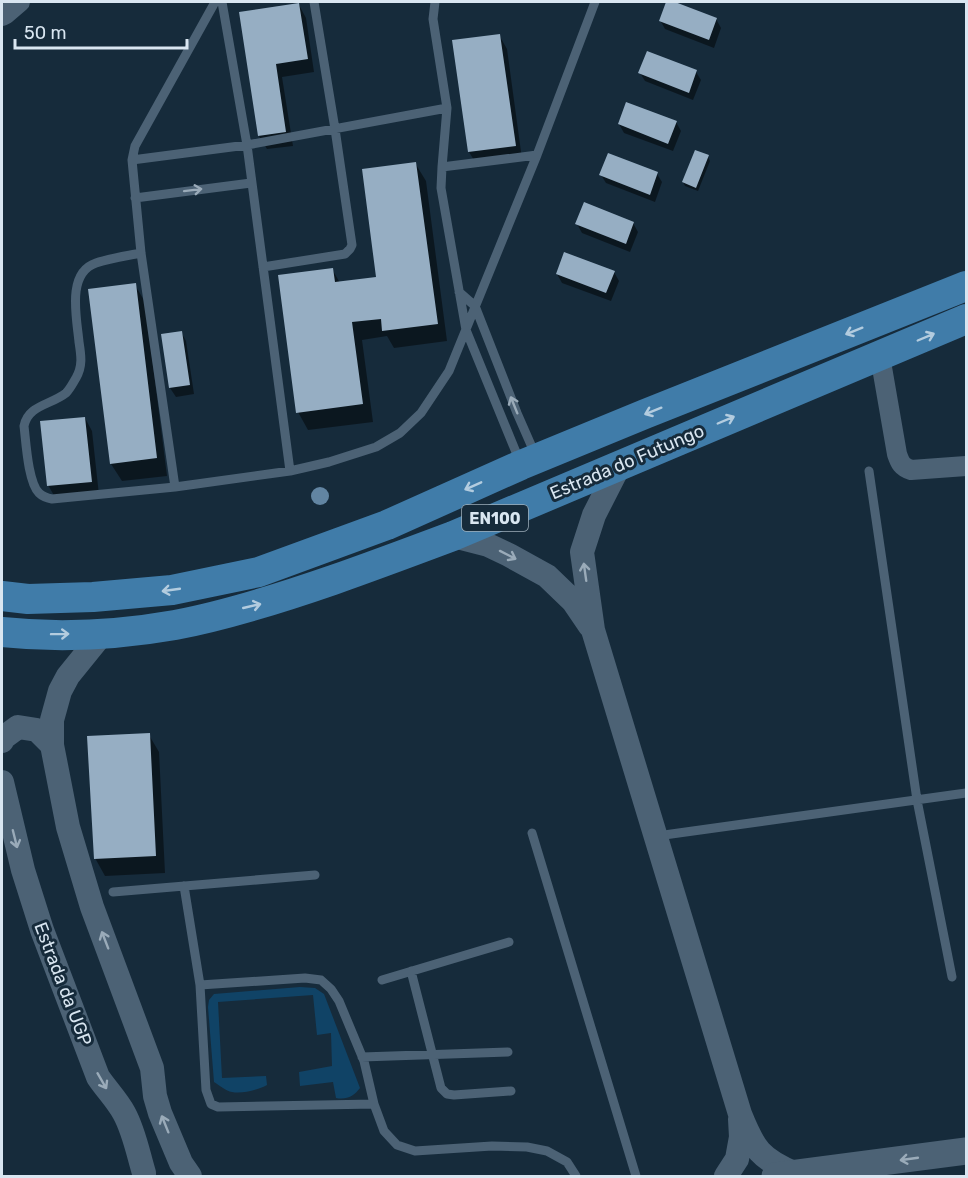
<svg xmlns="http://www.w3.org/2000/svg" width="968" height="1178" font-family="Rubik,sans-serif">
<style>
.green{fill:#104366}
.shadow{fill:#0007}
.building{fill:#96aec3}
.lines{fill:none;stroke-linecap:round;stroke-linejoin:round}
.service{stroke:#4c6275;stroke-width:9}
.minor{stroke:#4c6275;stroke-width:20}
.tertiary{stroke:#4c6275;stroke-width:24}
.secondary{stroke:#4c6275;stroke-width:27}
.primary{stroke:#407ca9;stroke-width:30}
.tree{fill:#6285a2}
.oneway{stroke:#9aabb9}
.oneway2{stroke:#b3ccdf}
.labels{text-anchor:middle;stroke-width:6;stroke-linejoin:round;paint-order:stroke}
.shield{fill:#162b3b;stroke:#9eaeba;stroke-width:1.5}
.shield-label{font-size:16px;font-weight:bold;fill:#d9e6f1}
.street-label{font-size:18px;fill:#d9e6f1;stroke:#162b3b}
</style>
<rect width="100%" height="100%" fill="#162b3b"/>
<path class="green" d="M 300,987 L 315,988 L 324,994 L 360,1088 C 354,1096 347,1100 336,1098 L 333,1082 L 300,1086 L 299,1072 L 332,1066 L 331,1033 L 317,1035 L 313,995 L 218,1002 L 222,1078 L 266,1076 L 267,1085 C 258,1090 242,1094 232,1092 C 226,1091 219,1085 214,1082 L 208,1007 L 209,1000 L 214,994 Z"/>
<path class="shadow" d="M 668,2 L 671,2 L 716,19 L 721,28 L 714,48 L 665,29 L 660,20 Z
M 299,5 L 306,18 L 314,72 L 282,77 L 293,146 L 267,149 L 259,136 L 241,13 Z
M 499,35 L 507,49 L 522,159 L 477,165 L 469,152 Z
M 696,72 L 701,80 L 693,100 L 645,81 L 640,73 Z
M 676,122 L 681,131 L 673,151 L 624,133 L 619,124 Z
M 708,157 L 710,161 L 698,191 L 685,186 L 683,182 Z
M 415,163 L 426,181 L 447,341 L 394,348 L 387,336 L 362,340 L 373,422 L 308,430 L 298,412 L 332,269 L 340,283 L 378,278 Z
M 657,174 L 662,182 L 655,202 L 606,183 L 601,175 Z
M 633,223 L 638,232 L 630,252 L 582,233 L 577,224 Z
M 614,272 L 619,281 L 611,301 L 562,283 L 557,274 Z
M 135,285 L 145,302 L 167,476 L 122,481 L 111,464 Z
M 181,332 L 186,341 L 194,394 L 176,397 L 170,388 L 162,335 Z
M 85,418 L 92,431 L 99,495 L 56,499 L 48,485 Z
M 149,735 L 159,752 L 165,873 L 105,876 L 95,858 Z"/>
<path class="building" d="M 666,2 L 675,2 L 717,18 L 709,40 L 659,21 Z
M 299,3 L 308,59 L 276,64 L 286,132 L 258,136 L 239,12 Z
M 500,34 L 516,146 L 468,152 L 452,40 Z
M 647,51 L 697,70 L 689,93 L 638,73 Z
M 626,102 L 677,121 L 668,144 L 618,124 Z
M 695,150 L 709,155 L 696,188 L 682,182 Z
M 608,153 L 658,172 L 650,195 L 599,175 Z
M 416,162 L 438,324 L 382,331 L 381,319 L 352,322 L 363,404 L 296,413 L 278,275 L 333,268 L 335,282 L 376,277 L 362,169 Z
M 584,202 L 634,222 L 626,244 L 575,224 Z
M 564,252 L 615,271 L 606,293 L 556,274 Z
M 136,283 L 157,458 L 110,464 L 88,289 Z
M 182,331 L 190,385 L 169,388 L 161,334 Z
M 85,417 L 92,482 L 47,486 L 40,421 Z
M 150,733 L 156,856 L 94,859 L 87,736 Z"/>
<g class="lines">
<path class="service" d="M 222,2 L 247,145 L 290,471
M 435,2 L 433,19 L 447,108 L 442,167 L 441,188 L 466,330 L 520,462
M 132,160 L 247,145 L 447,108
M 442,167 L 537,155
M 135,198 L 251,183
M 141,253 C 126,256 110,258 96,263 C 66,273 77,319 79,342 C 81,355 83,366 76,378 C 73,383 70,389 66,393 C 51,405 28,405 24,426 C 26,442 28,482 39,493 C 43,497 47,498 52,499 L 175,487 L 290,471 L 329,462 L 376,447 L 400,433 L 421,413 L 449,371 L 537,155 L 595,2
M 263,267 L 345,254 L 350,249 L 352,245 L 335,129 L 314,2
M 459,292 L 475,306 L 517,413 L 535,454
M 869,471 L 917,800 L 952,977
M 175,487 L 141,253 L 132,160 L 135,146 L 215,2
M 532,833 L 636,1176
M 657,836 L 966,793
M 184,886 L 200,985 L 206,1090 L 211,1104 L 218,1107 L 374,1104
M 113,892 L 315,875
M 411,971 L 441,1088 L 447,1094 L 454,1095 L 511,1091
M 382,980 L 509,942
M 200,985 L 305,978 L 321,980 L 331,989 L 339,1001 L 364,1061 L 374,1104 L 384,1131 L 397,1145 L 415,1151 L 492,1146 L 527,1147 L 547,1151 L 567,1162 L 576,1176
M 362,1057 L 508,1052"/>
<path class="minor" d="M 2,16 L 6,14 L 20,2
M 880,356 L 897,454 C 900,463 902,467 911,470 L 966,466"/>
<path class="tertiary" d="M 619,466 L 594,515 L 582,552 L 593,630 L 740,1114 C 754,1149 760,1159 796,1174
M 453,536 L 488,545 L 509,555 L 547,576 L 573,601 L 590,626
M 102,634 L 68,676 L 60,691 L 52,720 L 52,745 L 68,827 L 92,907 L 152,1068 L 155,1096 L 160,1113 L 181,1163 L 190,1176
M 2,741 L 3,738 L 18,727 L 37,730 L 52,745
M 2,782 L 23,870 L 42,930 L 98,1077 C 106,1089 117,1100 124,1113 C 134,1131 138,1153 144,1173 L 144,1176
M 726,1176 L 737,1159 L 741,1137 L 740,1119"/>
<path class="secondary" d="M 775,1176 L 966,1151"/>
<path class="primary" d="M 2,596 L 28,599 L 93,597 L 172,590 L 259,572 L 387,525 L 521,465 L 645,414 L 966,286
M 2,632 C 59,638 118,635 175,625 C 228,615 281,598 333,580 C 373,566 413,551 453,536 L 966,319"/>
</g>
<circle class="tree" cx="320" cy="496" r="9"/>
<defs><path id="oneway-shaft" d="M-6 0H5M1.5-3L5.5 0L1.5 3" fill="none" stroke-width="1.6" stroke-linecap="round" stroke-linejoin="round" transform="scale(1.5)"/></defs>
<g class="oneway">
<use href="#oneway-shaft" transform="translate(193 190) rotate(-7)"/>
<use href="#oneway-shaft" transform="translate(514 405) rotate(-112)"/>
<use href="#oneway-shaft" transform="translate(508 555) rotate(27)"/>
<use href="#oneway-shaft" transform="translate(585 572) rotate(-98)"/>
<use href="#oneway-shaft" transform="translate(15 839) rotate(76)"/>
<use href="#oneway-shaft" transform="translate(105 940) rotate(-111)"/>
<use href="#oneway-shaft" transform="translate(102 1081) rotate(60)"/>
<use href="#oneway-shaft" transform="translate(165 1124) rotate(-112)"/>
<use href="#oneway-shaft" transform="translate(909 1159) rotate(172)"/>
</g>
<g class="oneway2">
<use href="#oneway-shaft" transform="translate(854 331) rotate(158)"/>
<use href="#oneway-shaft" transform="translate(926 337) rotate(-23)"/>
<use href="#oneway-shaft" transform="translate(653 411) rotate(158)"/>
<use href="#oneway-shaft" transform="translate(726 420) rotate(-23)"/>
<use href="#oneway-shaft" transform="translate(473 486) rotate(156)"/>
<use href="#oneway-shaft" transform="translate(171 590) rotate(172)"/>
<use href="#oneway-shaft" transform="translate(252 606) rotate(-13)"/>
<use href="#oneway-shaft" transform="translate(60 634) rotate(-1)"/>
</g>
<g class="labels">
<rect class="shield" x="462" y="505" width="66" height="26" rx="4.5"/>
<g class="shield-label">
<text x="495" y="524">EN100</text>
</g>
<g class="street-label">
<text transform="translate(627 462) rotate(-23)" y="6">Estrada do Futungo</text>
<text transform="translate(63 984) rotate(69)" y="6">Estrada da UGP</text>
</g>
</g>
<rect width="968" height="1178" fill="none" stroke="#d9e6f1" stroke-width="6"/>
<path d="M15 39v9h172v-9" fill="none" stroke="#d9e6f1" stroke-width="3"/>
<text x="24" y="39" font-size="18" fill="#d9e6f1" stroke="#162b3b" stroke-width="4.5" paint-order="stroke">50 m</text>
</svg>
